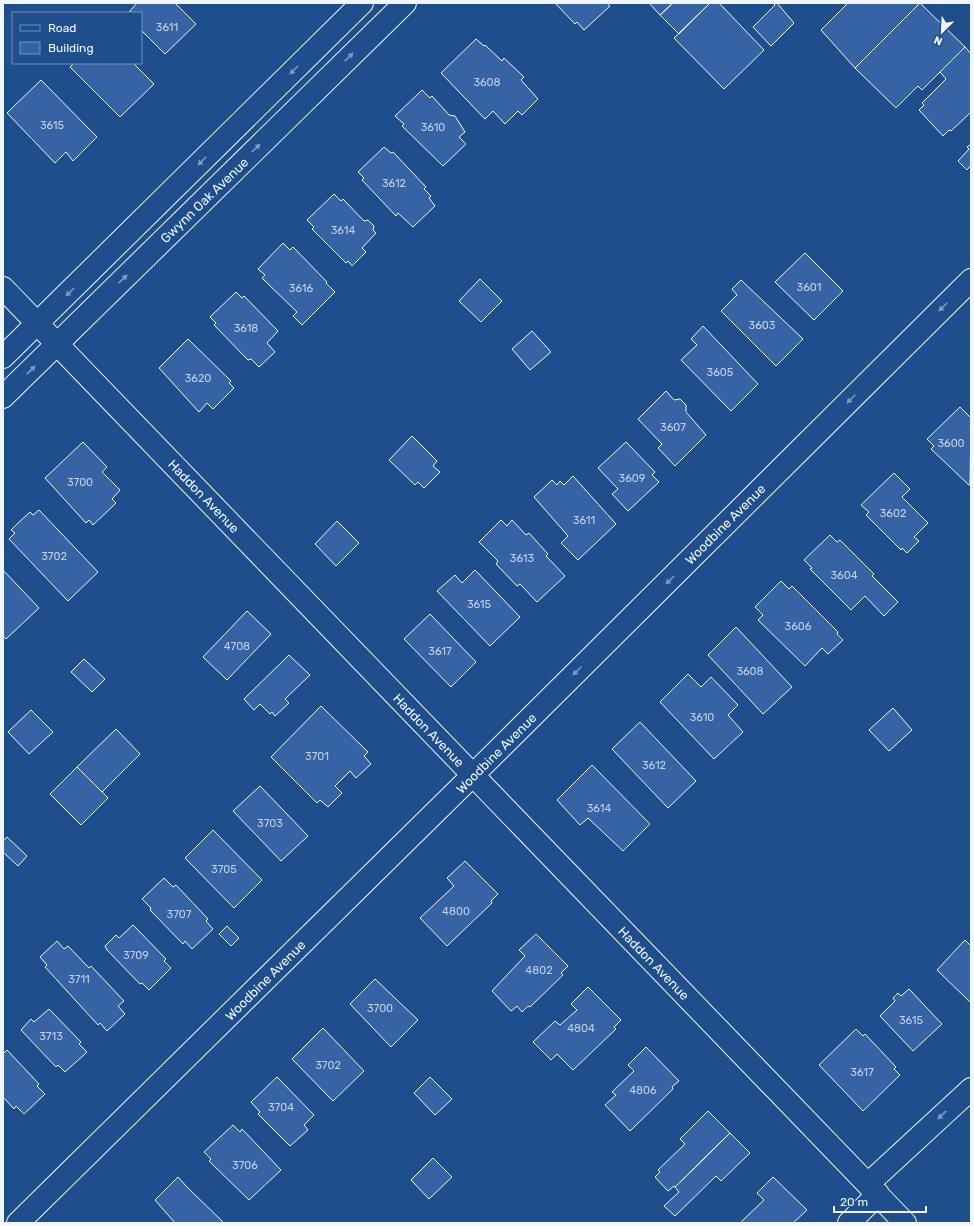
<svg xmlns="http://www.w3.org/2000/svg" width="974" height="1226" font-family="Rubik,sans-serif">
<style>
.building{fill:#3563a3;stroke:#f2f6ff}
.lines{fill:none;stroke-linecap:round;stroke-linejoin:round}
.minor-casing{stroke:#f2f6ff;stroke-width:24}
.minor{stroke:#1f4e8c;stroke-width:22}
.oneway{fill:#7e9ac0}
.labels{text-anchor:middle;stroke-width:3;stroke-linejoin:round;paint-order:stroke}
.number-label{font-size:11px;fill:#c3d1e8}
.street-label{font-size:13px;fill:#f2f6ff;stroke:#1f4e8c}
</style>
<rect width="100%" height="100%" fill="#1f4e8c"/>
<path class="building" d="M 137,3 L 175,3 L 196,24 L 165,54 L 141,30 L 141,13 L 129,12 Z
M 555,3 L 607,3 L 610,6 L 584,30 L 577,22 L 575,24 Z
M 649,3 L 673,3 L 660,15 Z
M 673,3 L 710,3 L 679,34 L 660,15 Z
M 710,3 L 719,3 L 764,50 L 724,89 L 674,38 Z
M 773,3 L 777,3 L 794,23 L 771,46 L 753,27 L 775,5 Z
M 848,3 L 920,3 L 855,68 L 821,30 Z
M 920,3 L 965,47 L 922,90 L 918,86 L 896,108 L 855,68 Z
M 476,39 L 484,46 L 485,45 L 502,61 L 504,58 L 524,77 L 521,80 L 538,99 L 522,115 L 518,111 L 505,124 L 493,111 L 485,119 L 441,73 Z
M 965,47 L 971,54 L 971,112 L 951,131 L 949,130 L 943,136 L 919,110 L 924,105 L 922,103 L 946,79 L 940,72 Z
M 74,63 L 133,63 L 154,84 L 120,117 L 70,67 Z
M 41,80 L 97,137 L 73,161 L 66,152 L 55,163 L 7,113 Z
M 422,90 L 430,98 L 432,96 L 449,115 L 455,116 L 465,132 L 459,137 L 466,144 L 443,166 L 402,126 L 404,124 L 395,116 Z
M 971,144 L 971,165 L 967,170 L 958,161 L 969,149 L 967,147 Z
M 384,147 L 391,153 L 393,152 L 426,187 L 424,189 L 431,196 L 429,198 L 435,206 L 413,227 L 398,213 L 396,216 L 362,180 L 364,178 L 358,172 Z
M 334,194 L 341,201 L 343,199 L 364,221 L 368,220 L 374,226 L 373,230 L 376,233 L 362,248 L 366,252 L 352,266 L 348,261 L 346,263 L 312,229 L 314,227 L 307,220 Z
M 283,243 L 290,250 L 293,247 L 327,282 L 326,283 L 335,292 L 302,325 L 293,316 L 297,312 L 262,278 L 265,275 L 258,269 Z
M 805,253 L 843,291 L 814,320 L 775,282 Z
M 480,279 L 502,301 L 481,322 L 459,301 Z
M 741,280 L 803,339 L 776,366 L 721,311 L 737,295 L 732,289 Z
M 236,292 L 242,298 L 244,296 L 278,331 L 267,343 L 275,352 L 259,367 L 251,359 L 248,360 L 214,325 L 216,323 L 210,317 Z
M 703,326 L 758,384 L 731,411 L 681,360 L 697,345 L 691,339 Z
M 532,331 L 551,352 L 530,370 L 512,349 Z
M 188,339 L 231,381 L 229,383 L 234,388 L 213,409 L 207,403 L 199,412 L 159,368 Z
M 666,391 L 674,400 L 680,399 L 686,405 L 686,412 L 706,435 L 675,466 L 658,448 L 662,444 L 638,419 Z
M 960,407 L 971,418 L 970,486 L 931,449 L 934,446 L 927,439 Z
M 412,436 L 437,461 L 433,466 L 440,472 L 424,488 L 418,482 L 415,485 L 389,460 Z
M 83,442 L 107,467 L 102,472 L 120,490 L 112,499 L 116,503 L 93,525 L 89,520 L 86,523 L 45,478 Z
M 626,442 L 655,472 L 652,475 L 659,482 L 628,511 L 612,494 L 618,489 L 598,468 Z
M 894,473 L 910,489 L 902,497 L 928,523 L 914,537 L 919,541 L 907,553 L 902,548 L 901,550 L 866,515 L 869,512 L 861,505 Z
M 573,476 L 616,524 L 578,560 L 561,543 L 568,536 L 534,497 L 552,480 L 557,485 L 560,481 L 564,485 Z
M 39,510 L 98,572 L 68,601 L 9,539 L 15,533 L 11,530 L 17,524 L 30,512 L 33,515 Z
M 501,520 L 507,526 L 512,520 L 526,535 L 529,533 L 548,554 L 546,556 L 565,576 L 537,602 L 520,584 L 517,586 L 496,564 L 498,561 L 479,542 Z
M 337,521 L 359,543 L 336,566 L 315,544 Z
M 830,535 L 837,542 L 840,540 L 874,574 L 872,576 L 898,602 L 884,616 L 865,596 L 851,610 L 810,569 L 812,568 L 804,560 Z
M 3,570 L 39,608 L 6,639 L 3,636 Z
M 475,570 L 520,617 L 490,646 L 437,591 L 455,575 L 462,583 Z
M 781,581 L 789,589 L 792,586 L 838,632 L 837,634 L 843,640 L 828,654 L 822,648 L 805,666 L 758,620 L 763,615 L 755,607 Z
M 247,611 L 271,634 L 227,680 L 203,657 Z
M 430,614 L 476,662 L 451,687 L 404,639 Z
M 736,627 L 792,687 L 763,714 L 708,655 Z
M 289,655 L 310,675 L 285,699 L 289,703 L 275,716 L 272,712 L 270,714 L 260,704 L 254,710 L 244,699 Z
M 84,659 L 105,679 L 92,692 L 71,672 Z
M 688,674 L 701,687 L 711,677 L 738,705 L 728,715 L 743,732 L 714,759 L 660,702 Z
M 321,706 L 368,752 L 364,756 L 371,764 L 356,778 L 350,771 L 335,786 L 342,793 L 328,807 L 320,800 L 317,803 L 271,757 Z
M 893,708 L 912,730 L 889,751 L 869,730 Z
M 31,710 L 53,732 L 29,754 L 8,732 Z
M 640,722 L 696,781 L 668,808 L 612,749 Z
M 116,729 L 140,754 L 102,792 L 77,767 Z
M 592,765 L 650,824 L 623,851 L 588,818 L 580,825 L 557,800 Z
M 77,767 L 108,798 L 81,825 L 50,794 Z
M 260,786 L 308,836 L 281,861 L 233,811 Z
M 213,830 L 262,880 L 234,908 L 185,858 Z
M 7,837 L 27,856 L 18,866 L 3,852 L 3,841 Z
M 465,861 L 498,894 L 491,901 L 492,903 L 447,946 L 420,918 L 454,886 L 447,878 Z
M 164,878 L 173,887 L 176,885 L 208,919 L 206,921 L 213,929 L 192,949 L 185,941 L 183,944 L 150,910 L 151,908 L 142,899 Z
M 133,925 L 166,959 L 164,961 L 171,968 L 149,990 L 142,983 L 140,984 L 107,950 L 105,946 L 116,935 L 119,938 Z
M 227,926 L 239,938 L 231,946 L 219,934 Z
M 536,934 L 568,966 L 561,973 L 563,975 L 530,1007 L 528,1006 L 522,1012 L 517,1006 L 511,1011 L 492,991 L 525,956 L 519,950 Z
M 965,940 L 971,946 L 971,1003 L 937,970 Z
M 57,941 L 64,949 L 68,946 L 89,968 L 91,966 L 124,1001 L 118,1006 L 125,1014 L 107,1031 L 100,1023 L 98,1025 L 45,967 L 47,965 L 40,957 Z
M 375,979 L 418,1020 L 391,1047 L 350,1004 Z
M 588,987 L 621,1020 L 614,1027 L 616,1029 L 573,1070 L 557,1054 L 551,1060 L 533,1042 L 555,1021 L 560,1025 L 577,1010 L 571,1004 Z
M 909,989 L 942,1024 L 913,1051 L 880,1016 L 895,1001 L 893,998 L 898,993 L 901,996 Z
M 49,1009 L 81,1042 L 79,1044 L 87,1052 L 65,1072 L 58,1065 L 56,1067 L 21,1030 L 31,1019 L 34,1022 Z
M 323,1028 L 364,1071 L 333,1101 L 292,1059 Z
M 856,1029 L 863,1036 L 865,1034 L 896,1067 L 894,1069 L 900,1075 L 863,1111 L 819,1065 Z
M 646,1047 L 679,1081 L 672,1087 L 673,1089 L 630,1131 L 605,1105 L 616,1095 L 612,1092 L 634,1071 L 628,1065 Z
M 7,1050 L 39,1084 L 37,1086 L 45,1094 L 24,1114 L 16,1106 L 14,1109 L 3,1097 L 3,1054 Z
M 277,1077 L 314,1115 L 304,1125 L 308,1130 L 290,1146 L 258,1114 L 260,1112 L 251,1102 Z
M 430,1077 L 452,1099 L 435,1115 L 414,1093 Z
M 708,1111 L 730,1133 L 675,1187 L 674,1186 L 668,1191 L 655,1177 L 660,1172 L 658,1170 L 685,1144 L 680,1139 Z
M 233,1125 L 240,1132 L 242,1129 L 281,1170 L 249,1200 L 209,1161 L 211,1159 L 204,1152 Z
M 730,1133 L 750,1153 L 721,1181 L 716,1176 L 675,1216 L 664,1206 L 679,1192 L 675,1187 Z
M 433,1158 L 452,1177 L 429,1199 L 411,1180 Z
M 178,1177 L 187,1187 L 224,1223 L 175,1223 L 155,1200 Z
M 773,1177 L 807,1210 L 793,1223 L 742,1223 L 741,1222 L 764,1200 L 757,1193 Z"/>
<g class="lines">
<defs>
<path id="minor" d="M 3,288 L 905,1223
M 3,357 L 362,3
M 3,397 L 405,3
M 868,1184 L 971,1089
M 18,1223 L 473,775 L 971,280
M 849,1223 L 878,1194"/>
</defs>
<use href="#minor" class="minor-casing"/>
<use href="#minor" class="minor"/>
</g>
<defs><path id="oneway-solid" d="M-6-.8H1V-3.2L6.5 0L1 3.2V.8H-6Z"/></defs>
<g class="oneway">
<use href="#oneway-solid" transform="translate(349 57) rotate(-44)"/>
<use href="#oneway-solid" transform="translate(294 70) rotate(135)"/>
<use href="#oneway-solid" transform="translate(256 148) rotate(-44)"/>
<use href="#oneway-solid" transform="translate(202 161) rotate(135)"/>
<use href="#oneway-solid" transform="translate(123 279) rotate(-44)"/>
<use href="#oneway-solid" transform="translate(70 292) rotate(135)"/>
<use href="#oneway-solid" transform="translate(943 307) rotate(135)"/>
<use href="#oneway-solid" transform="translate(31 370) rotate(-44)"/>
<use href="#oneway-solid" transform="translate(851 399) rotate(135)"/>
<use href="#oneway-solid" transform="translate(670 580) rotate(135)"/>
<use href="#oneway-solid" transform="translate(577 671) rotate(135)"/>
<use href="#oneway-solid" transform="translate(942 1115) rotate(137)"/>
</g>
<g class="labels">
<g class="number-label">
<text x="167" y="31">3611</text>
<text x="487" y="86">3608</text>
<text x="52" y="129">3615</text>
<text x="433" y="131">3610</text>
<text x="394" y="187">3612</text>
<text x="343" y="234">3614</text>
<text x="809" y="291">3601</text>
<text x="301" y="292">3616</text>
<text x="762" y="329">3603</text>
<text x="246" y="332">3618</text>
<text x="720" y="376">3605</text>
<text x="198" y="382">3620</text>
<text x="673" y="431">3607</text>
<text x="951" y="447">3600</text>
<text x="632" y="482">3609</text>
<text x="80" y="486">3700</text>
<text x="893" y="517">3602</text>
<text x="584" y="524">3611</text>
<text x="54" y="560">3702</text>
<text x="522" y="562">3613</text>
<text x="844" y="579">3604</text>
<text x="479" y="608">3615</text>
<text x="798" y="630">3606</text>
<text x="237" y="650">4708</text>
<text x="440" y="655">3617</text>
<text x="750" y="675">3608</text>
<text x="702" y="721">3610</text>
<text x="317" y="760">3701</text>
<text x="654" y="769">3612</text>
<text x="599" y="812">3614</text>
<text x="270" y="827">3703</text>
<text x="224" y="873">3705</text>
<text x="456" y="915">4800</text>
<text x="179" y="918">3707</text>
<text x="136" y="959">3709</text>
<text x="539" y="974">4802</text>
<text x="79" y="983">3711</text>
<text x="380" y="1012">3700</text>
<text x="911" y="1024">3615</text>
<text x="581" y="1032">4804</text>
<text x="51" y="1040">3713</text>
<text x="328" y="1069">3702</text>
<text x="862" y="1076">3617</text>
<text x="643" y="1094">4806</text>
<text x="281" y="1111">3704</text>
<text x="245" y="1169">3706</text>
</g>
<g class="street-label">
<text transform="translate(204 200) rotate(-44)" y="5">Gwynn Oak Avenue</text>
<text transform="translate(204 496) rotate(46)" y="5">Haddon Avenue</text>
<text transform="translate(725 524) rotate(-45)" y="5">Woodbine Avenue</text>
<text transform="translate(429 730) rotate(46)" y="5">Haddon Avenue</text>
<text transform="translate(496 753) rotate(-45)" y="5">Woodbine Avenue</text>
<text transform="translate(654 963) rotate(46)" y="5">Haddon Avenue</text>
<text transform="translate(265 980) rotate(-45)" y="5">Woodbine Avenue</text>
</g>
</g>
<rect width="974" height="1226" fill="none" stroke="#f2f6ff" stroke-width="8"/>
<rect x="12" y="12" width="130" height="52" fill="#1f4e8c" stroke="#7391ba"/>
<rect x="20" y="25" width="20" height="6" fill="#1f4e8c" stroke="#7391ba"/>
<text x="48" y="32" font-size="12" fill="#f2f6ff">Road</text>
<rect x="20" y="42" width="20" height="12" fill="#3563a3" stroke="#7391ba"/>
<text x="48" y="52" font-size="12" fill="#f2f6ff">Building</text>
<g transform="translate(942 32) rotate(204)" stroke="#1f4e8c" stroke-width="3" paint-order="stroke">
<path d="M0-3L7 15L0 10L-7 15Z" fill="#f2f6ff"/>
<text y="-6" font-size="11" font-weight="bold" text-anchor="middle" fill="#f2f6ff">N</text>
</g>
<path d="M834 1206v6h92v-6" fill="none" stroke="#f2f6ff" stroke-width="2"/>
<text x="840" y="1206" font-size="12" fill="#f2f6ff" stroke="#1f4e8c" stroke-width="3" paint-order="stroke">20 m</text>
</svg>
